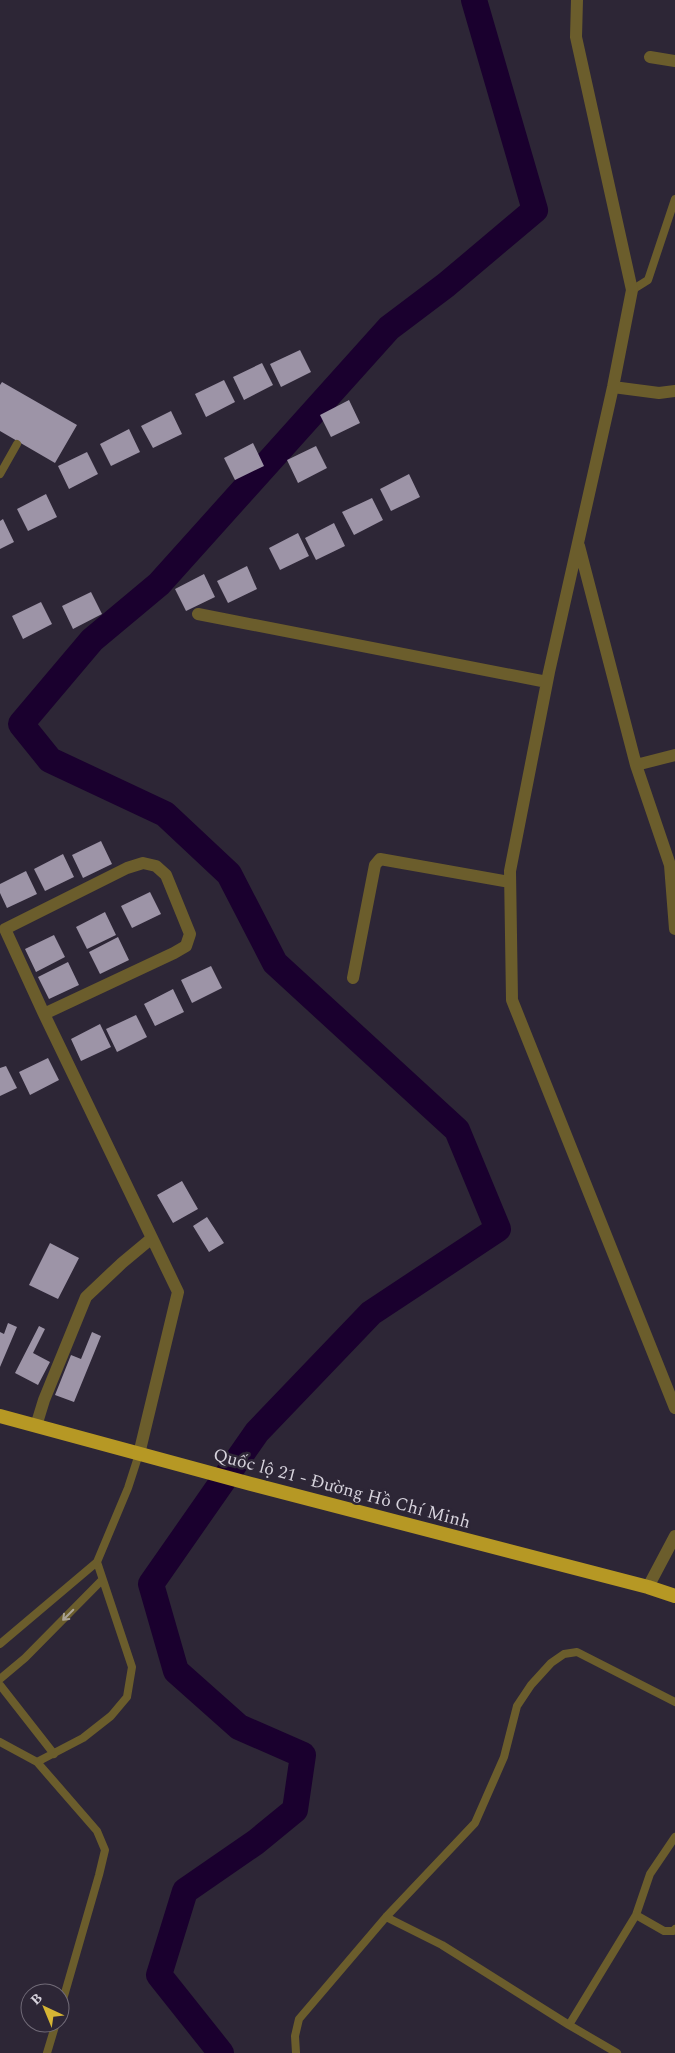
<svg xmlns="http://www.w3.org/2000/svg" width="675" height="2053" font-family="Spectral,serif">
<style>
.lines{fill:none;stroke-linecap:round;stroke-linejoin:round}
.river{stroke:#1a002e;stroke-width:26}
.building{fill:#9d94a7}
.service{stroke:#6b5d2c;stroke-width:8}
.minor{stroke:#6b5d2c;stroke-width:12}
.trunk{stroke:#b69824;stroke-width:14}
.oneway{stroke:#aba396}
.labels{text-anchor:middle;stroke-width:5;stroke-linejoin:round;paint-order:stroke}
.street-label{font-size:18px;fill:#d6d2dc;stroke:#2d2636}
</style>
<rect width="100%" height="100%" fill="#2d2636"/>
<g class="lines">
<path class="river" d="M 221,2053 L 159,1975 L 185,1891 L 256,1842 L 295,1810 L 303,1755 L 239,1727 L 176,1671 L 151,1584 L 257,1432 L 371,1313 L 498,1229 L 457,1130 L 275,963 L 229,874 L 165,814 L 50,760 L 21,724 L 92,640 L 159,584 L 389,328 L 446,285 L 535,210 L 474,0"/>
</g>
<path class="building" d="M 300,350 L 311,372 L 281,387 L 270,364 Z
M 262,363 L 273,385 L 244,400 L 233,377 Z
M 224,380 L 235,402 L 206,417 L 195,394 Z
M 2,382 L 77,425 L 55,463 L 0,431 L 0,385 Z
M 349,400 L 360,423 L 331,437 L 320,415 Z
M 171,411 L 182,434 L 153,448 L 141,426 Z
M 129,429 L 140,452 L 111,466 L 100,444 Z
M 253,443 L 264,466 L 235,480 L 224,458 Z
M 316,446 L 327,468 L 298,483 L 287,460 Z
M 87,452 L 98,474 L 69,489 L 58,466 Z
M 409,474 L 420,497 L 391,511 L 380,489 Z
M 46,494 L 57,517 L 28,531 L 17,509 Z
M 372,498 L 383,520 L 354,535 L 342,512 Z
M 3,519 L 14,542 L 0,549 L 0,521 Z
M 334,523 L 345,546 L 316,560 L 305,538 Z
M 298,533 L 309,556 L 280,570 L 269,548 Z
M 247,566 L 257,589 L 228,603 L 217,581 Z
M 204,574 L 215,597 L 186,611 L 175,589 Z
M 91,592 L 102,614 L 73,629 L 62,606 Z
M 41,602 L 52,624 L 23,639 L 12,616 Z
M 101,841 L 112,864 L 83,878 L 72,855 Z
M 63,854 L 74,877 L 45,891 L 34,869 Z
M 26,871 L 37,894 L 7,908 L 0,893 L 0,884 Z
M 150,892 L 161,914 L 132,928 L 121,906 Z
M 105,912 L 116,935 L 87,949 L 76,927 Z
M 54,935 L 65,957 L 36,972 L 25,949 Z
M 118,937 L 129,960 L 100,974 L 89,952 Z
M 68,962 L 79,985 L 49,999 L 38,977 Z
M 211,966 L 222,988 L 192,1003 L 181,980 Z
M 173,989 L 184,1012 L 155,1026 L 144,1004 Z
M 136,1015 L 147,1037 L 117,1052 L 106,1029 Z
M 100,1024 L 111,1047 L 81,1061 L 71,1039 Z
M 48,1058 L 59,1080 L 30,1095 L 19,1072 Z
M 6,1066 L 17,1088 L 0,1096 L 0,1068 Z
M 182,1181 L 198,1209 L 173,1223 L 157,1195 Z
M 207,1217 L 224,1243 L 209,1252 L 193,1226 Z
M 50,1243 L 79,1258 L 58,1299 L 29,1285 Z
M 8,1323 L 17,1327 L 0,1367 L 0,1332 L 4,1334 Z
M 39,1326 L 45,1329 L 33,1353 L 50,1362 L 38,1385 L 15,1373 Z
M 92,1332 L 101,1336 L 74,1402 L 55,1395 L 71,1355 L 81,1359 Z"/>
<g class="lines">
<path class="service" d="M 632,290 L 648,280 L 675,199
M 0,474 L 17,444
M 0,1644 L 97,1562 L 128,1488 L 139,1454
M 0,1679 L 25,1658 L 102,1580
M 0,1685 L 54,1754
M 0,1742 L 37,1762 L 97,1831 L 105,1850 L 99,1875 L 60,2010
M 37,1762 L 83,1738 L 111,1716 L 127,1697 L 132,1667 L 97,1562
M 636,1915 L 664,1931 L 673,1931 L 675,1929
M 386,1917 L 442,1945 L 569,2025 L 617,2053
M 569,2025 L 636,1915 L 650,1874 L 675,1837
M 47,2053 L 56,2023
M 296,2053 L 295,2036 L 299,2019 L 386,1917 L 475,1823 L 504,1757 L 517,1706 L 531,1685 L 551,1663 L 564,1654 L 577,1652 L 675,1702"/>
<path class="minor" d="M 577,0 L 576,37 L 632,290 L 613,387 L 549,672 L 510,871 L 512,1000 L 675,1408
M 650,57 L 675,61
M 613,387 L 659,393 L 675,391
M 579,546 L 636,765 L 670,865 L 675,929
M 198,614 L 547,682
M 636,765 L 675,755
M 353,978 L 375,865 L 380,859 L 510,882
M 44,1014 L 174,953 L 186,946 L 190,934 L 166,875 L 156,866 L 143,863 L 127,868 L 5,929 L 44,1014 L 178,1292 L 139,1454
M 36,1426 L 44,1400 L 86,1297 L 122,1263 L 152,1238
M 648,1587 L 675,1536"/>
<path class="trunk" d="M 0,1416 L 251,1484 L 648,1587 L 675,1596"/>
</g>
<defs><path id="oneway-shaft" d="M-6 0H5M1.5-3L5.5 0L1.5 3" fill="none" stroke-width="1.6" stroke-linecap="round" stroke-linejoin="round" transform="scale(1.25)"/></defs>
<use class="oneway" href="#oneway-shaft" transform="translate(68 1615) rotate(135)"/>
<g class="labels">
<g class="street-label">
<text transform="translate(342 1488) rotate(15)" y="6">Quốc lộ 21 - Đường Hồ Chí Minh</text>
</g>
</g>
<g transform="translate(45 2008) rotate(316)"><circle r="24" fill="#2d2636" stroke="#716b78"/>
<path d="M0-4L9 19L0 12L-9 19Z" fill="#d6b534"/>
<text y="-8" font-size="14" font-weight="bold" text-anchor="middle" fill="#d6d2dc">B</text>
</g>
</svg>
